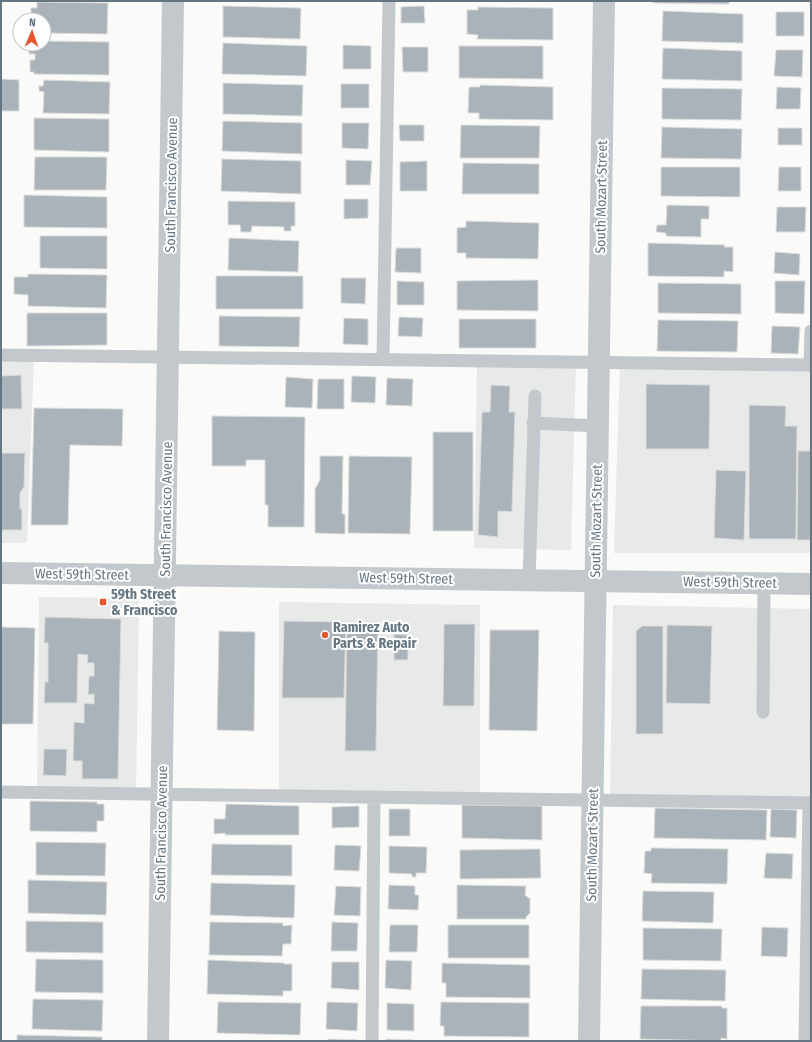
<svg xmlns="http://www.w3.org/2000/svg" width="812" height="1042" font-family="'Fira Sans Condensed',sans-serif">
<style>
.built{fill:#e8e9e9}
.building{fill:#aab3b9;stroke:#dcdcda}
.lines{fill:none;stroke-linecap:round;stroke-linejoin:round}
.service{stroke:#c3c8cc;stroke-width:13}
.minor{stroke:#c3c8cc;stroke-width:22}
.tertiary{stroke:#c3c8cc;stroke-width:22}
.poi-dot{fill:#e4572e;stroke:#fff;stroke-width:1.5}
.labels{text-anchor:middle;stroke-width:4;stroke-linejoin:round;paint-order:stroke}
.street-label{font-size:14px;fill:#657683;stroke:#fff}
.poi-label{font-size:14px;font-weight:bold;fill:#657683;stroke:#fff;text-anchor:start}
</style>
<rect width="100%" height="100%" fill="#fafaf8"/>
<path class="built" d="M 1,355 L 34,356 L 27,543 L 1,543 Z
M 477,361 L 576,362 L 571,550 L 474,548 Z
M 620,363 L 811,365 L 811,553 L 614,553 Z
M 39,597 L 139,598 L 136,794 L 37,792 Z
M 279,602 L 480,605 L 480,798 L 279,795 Z
M 613,605 L 811,609 L 811,802 L 610,800 Z"/>
<path class="building" d="M 653,1 L 729,1 L 729,4 L 653,3 Z
M 37,2 L 108,3 L 107,34 L 44,33 L 44,20 L 31,19 L 31,8 L 37,8 Z
M 223,6 L 301,8 L 300,39 L 223,37 Z
M 424,6 L 425,23 L 401,23 L 401,7 Z
M 478,7 L 553,8 L 553,40 L 477,39 L 478,35 L 467,34 L 467,10 L 478,10 Z
M 663,11 L 743,14 L 743,43 L 662,41 Z
M 776,12 L 804,12 L 804,36 L 776,36 Z
M 44,41 L 109,42 L 109,75 L 34,74 L 34,72 L 30,72 L 30,60 L 35,60 L 35,54 L 29,54 L 29,47 L 37,47 L 36,44 L 44,44 Z
M 223,43 L 307,46 L 306,76 L 222,74 Z
M 343,45 L 371,46 L 371,69 L 343,69 Z
M 459,46 L 543,46 L 543,79 L 459,78 Z
M 402,47 L 428,47 L 428,72 L 403,72 Z
M 663,48 L 742,51 L 742,81 L 662,79 Z
M 776,50 L 803,50 L 802,77 L 774,76 Z
M 1,79 L 19,80 L 19,111 L 1,111 Z
M 44,80 L 110,82 L 109,114 L 43,113 L 44,92 L 39,91 L 39,86 L 43,86 Z
M 223,83 L 303,85 L 302,116 L 223,114 Z
M 341,84 L 369,84 L 369,108 L 341,108 Z
M 480,85 L 553,87 L 553,120 L 479,119 L 479,113 L 468,113 L 469,87 L 480,87 Z
M 777,87 L 801,88 L 800,109 L 776,109 Z
M 662,88 L 742,89 L 741,120 L 662,119 Z
M 34,118 L 109,119 L 109,152 L 34,150 Z
M 223,121 L 302,123 L 302,154 L 222,151 Z
M 342,123 L 369,123 L 368,149 L 342,148 Z
M 399,125 L 424,125 L 424,141 L 400,141 Z
M 461,125 L 540,126 L 539,158 L 460,158 Z
M 662,127 L 742,129 L 741,159 L 661,158 Z
M 778,128 L 802,128 L 802,145 L 778,145 Z
M 35,157 L 107,157 L 106,190 L 34,190 Z
M 222,159 L 301,161 L 301,194 L 221,191 Z
M 346,160 L 372,161 L 370,185 L 346,185 Z
M 427,161 L 427,191 L 400,191 L 400,162 Z
M 463,163 L 539,164 L 539,194 L 462,194 Z
M 661,167 L 740,167 L 740,197 L 661,196 Z
M 779,167 L 801,167 L 801,191 L 778,191 Z
M 24,195 L 107,197 L 107,228 L 24,227 Z
M 344,199 L 368,199 L 368,218 L 344,219 Z
M 228,201 L 295,202 L 295,226 L 291,226 L 291,231 L 284,231 L 284,227 L 252,226 L 251,232 L 241,232 L 240,225 L 228,225 Z
M 667,205 L 709,206 L 709,219 L 701,219 L 701,237 L 666,236 L 666,233 L 656,232 L 657,225 L 666,225 Z
M 777,207 L 806,207 L 805,232 L 776,232 Z
M 466,221 L 539,223 L 538,259 L 466,258 L 466,253 L 457,253 L 457,228 L 466,227 Z
M 40,236 L 107,236 L 107,269 L 40,268 Z
M 229,238 L 299,241 L 298,272 L 228,270 Z
M 648,243 L 725,245 L 724,247 L 733,247 L 733,272 L 724,271 L 724,277 L 648,276 Z
M 396,248 L 421,248 L 421,273 L 395,272 Z
M 775,252 L 800,254 L 799,275 L 774,273 Z
M 28,274 L 107,275 L 106,308 L 28,306 L 28,295 L 14,294 L 14,277 L 28,277 Z
M 216,276 L 303,276 L 303,309 L 216,309 Z
M 341,278 L 366,278 L 365,304 L 341,303 Z
M 538,280 L 538,311 L 457,310 L 457,281 Z
M 397,281 L 424,282 L 424,305 L 397,305 Z
M 775,281 L 805,281 L 804,314 L 775,313 Z
M 658,283 L 741,284 L 741,314 L 658,313 Z
M 27,313 L 107,313 L 107,345 L 27,346 Z
M 219,316 L 300,317 L 299,347 L 219,346 Z
M 399,317 L 423,318 L 422,337 L 398,336 Z
M 344,318 L 368,319 L 368,345 L 343,344 Z
M 459,319 L 536,319 L 536,348 L 459,348 Z
M 658,320 L 738,321 L 737,352 L 657,351 Z
M 772,326 L 800,327 L 798,354 L 771,353 Z
M 21,375 L 22,409 L 1,409 L 1,376 Z
M 352,376 L 376,377 L 375,403 L 351,402 Z
M 286,377 L 313,379 L 312,408 L 285,407 Z
M 387,378 L 413,379 L 412,406 L 386,405 Z
M 318,379 L 344,379 L 344,409 L 317,409 Z
M 646,384 L 710,385 L 709,449 L 646,449 Z
M 491,385 L 510,386 L 509,412 L 515,412 L 512,512 L 498,511 L 498,537 L 478,535 L 482,412 L 490,412 Z
M 749,405 L 786,406 L 785,426 L 797,426 L 796,539 L 749,539 Z
M 34,408 L 123,409 L 122,446 L 70,445 L 68,525 L 31,525 Z
M 212,416 L 305,417 L 304,527 L 268,527 L 268,505 L 265,505 L 265,460 L 246,460 L 246,466 L 212,466 Z
M 433,432 L 473,432 L 473,531 L 433,531 Z
M 798,451 L 811,451 L 811,540 L 797,540 Z
M 1,453 L 25,453 L 24,487 L 20,493 L 20,509 L 22,509 L 22,530 L 1,530 Z
M 320,456 L 343,456 L 342,514 L 345,514 L 345,534 L 315,533 L 315,489 L 320,480 Z
M 349,456 L 412,457 L 410,534 L 348,533 Z
M 716,470 L 746,471 L 744,540 L 714,538 Z
M 45,617 L 121,619 L 118,779 L 82,779 L 82,761 L 73,761 L 74,722 L 84,723 L 84,703 L 94,704 L 94,694 L 88,695 L 89,676 L 94,676 L 94,663 L 87,663 L 88,655 L 78,654 L 77,703 L 44,703 L 45,682 L 48,682 L 48,643 L 44,643 Z
M 284,621 L 346,622 L 344,698 L 282,698 Z
M 347,622 L 378,622 L 376,751 L 345,751 Z
M 444,624 L 475,624 L 474,706 L 443,706 Z
M 667,625 L 712,626 L 710,704 L 666,703 Z
M 642,626 L 663,626 L 663,734 L 636,734 L 636,631 Z
M 1,627 L 35,628 L 33,724 L 1,724 Z
M 811,628 L 811,758 L 810,758 Z
M 490,630 L 539,630 L 537,731 L 489,730 Z
M 219,631 L 255,632 L 254,731 L 217,730 Z
M 394,634 L 408,635 L 408,660 L 394,660 Z
M 44,749 L 67,749 L 66,776 L 43,775 Z
M 30,801 L 97,802 L 97,804 L 104,804 L 104,821 L 97,821 L 97,832 L 30,831 Z
M 226,804 L 299,806 L 299,835 L 225,835 L 225,833 L 214,834 L 214,819 L 225,819 Z
M 462,805 L 542,806 L 542,840 L 462,838 Z
M 359,806 L 359,827 L 332,828 L 332,807 Z
M 655,808 L 767,810 L 766,840 L 654,838 Z
M 389,809 L 410,809 L 410,836 L 389,836 Z
M 771,809 L 797,810 L 796,838 L 770,837 Z
M 36,842 L 106,843 L 105,876 L 36,875 Z
M 212,844 L 292,845 L 292,876 L 211,875 Z
M 335,845 L 361,846 L 359,871 L 334,870 Z
M 389,846 L 427,847 L 426,873 L 416,873 L 416,877 L 412,877 L 412,874 L 389,873 Z
M 651,848 L 728,849 L 727,884 L 651,883 L 652,874 L 644,873 L 645,851 L 651,851 Z
M 540,849 L 541,878 L 460,879 L 460,850 Z
M 766,853 L 793,854 L 792,879 L 764,878 Z
M 28,880 L 107,882 L 106,915 L 28,913 Z
M 211,883 L 295,885 L 294,918 L 210,915 Z
M 389,885 L 415,886 L 415,895 L 419,895 L 418,910 L 388,909 Z
M 457,885 L 526,886 L 525,895 L 530,899 L 530,913 L 526,917 L 526,919 L 457,919 Z
M 336,886 L 361,887 L 360,916 L 334,915 Z
M 643,891 L 714,892 L 713,923 L 642,921 Z
M 26,921 L 103,922 L 103,953 L 26,952 Z
M 210,922 L 283,923 L 283,926 L 292,925 L 291,944 L 283,944 L 282,956 L 209,955 Z
M 332,922 L 358,923 L 357,951 L 331,951 Z
M 390,925 L 418,925 L 417,952 L 389,952 Z
M 448,925 L 529,925 L 529,958 L 448,958 Z
M 762,927 L 788,928 L 787,957 L 761,956 Z
M 643,928 L 722,929 L 721,961 L 643,960 Z
M 36,959 L 103,960 L 103,993 L 35,992 Z
M 208,960 L 284,963 L 284,964 L 292,964 L 292,991 L 283,991 L 283,996 L 207,994 Z
M 386,960 L 412,961 L 411,990 L 385,988 Z
M 332,962 L 359,962 L 359,990 L 331,988 Z
M 442,963 L 530,965 L 530,998 L 446,997 L 446,983 L 442,983 Z
M 642,969 L 726,970 L 725,1001 L 641,999 Z
M 33,999 L 103,1000 L 102,1031 L 32,1029 Z
M 218,1002 L 301,1003 L 300,1035 L 217,1033 Z
M 327,1002 L 358,1003 L 357,1031 L 326,1029 Z
M 441,1002 L 529,1003 L 529,1037 L 444,1036 L 444,1026 L 440,1026 Z
M 387,1003 L 414,1004 L 414,1031 L 387,1030 Z
M 641,1006 L 722,1006 L 722,1008 L 727,1008 L 727,1039 L 721,1038 L 721,1041 L 640,1039 Z
M 17,1035 L 102,1037 L 102,1041 L 17,1041 Z
M 328,1039 L 358,1040 L 358,1041 L 328,1041 Z
M 386,1039 L 414,1040 L 414,1041 L 386,1041 Z"/>
<g class="lines">
<path class="service" d="M 1,355 L 811,365
M 383,360 L 389,1
M 810,365 L 811,331
M 533,423 L 598,426
M 529,580 L 535,396
M 763,712 L 764,583
M 1,792 L 811,803
M 372,1041 L 374,797
M 805,1041 L 809,803"/>
<path class="minor" d="M 158,1041 L 173,1
M 589,1041 L 604,1"/>
<path class="tertiary" d="M 1,573 L 811,584"/>
</g>
<g class="poi-dot">
<rect x="99" y="598" width="8" height="8" rx="2"/>
<circle cx="325" cy="635" r="4"/>
</g>
<g class="labels">
<g class="street-label">
<text transform="translate(171 185) rotate(-89)" y="5">South Francisco Avenue</text>
<text transform="translate(601 197) rotate(-89)" y="5">South Mozart Street</text>
<text transform="translate(166 509) rotate(-89)" y="5">South Francisco Avenue</text>
<text transform="translate(596 521) rotate(-89)" y="5">South Mozart Street</text>
<text transform="translate(82 574) rotate(1)" y="5">West 59th Street</text>
<text transform="translate(406 578) rotate(1)" y="5">West 59th Street</text>
<text transform="translate(730 582) rotate(1)" y="5">West 59th Street</text>
<text transform="translate(161 833) rotate(-89)" y="5">South Francisco Avenue</text>
<text transform="translate(592 845) rotate(-89)" y="5">South Mozart Street</text>
</g>
<g class="poi-label">
<text x="111" y="599">59th Street<tspan x="111" dy="16">&amp; Francisco</tspan></text>
<text x="333" y="632">Ramirez Auto<tspan x="333" dy="16">Parts &amp; Repair</tspan></text>
</g>
</g>
<rect width="812" height="1042" fill="none" stroke="#657683" stroke-width="4"/>
<g transform="translate(32 32) rotate(2)"><circle r="19" fill="#ffffff" stroke="#c1c8cd"/>
<path d="M0-3L7 15L0 10L-7 15Z" fill="#e4572e"/>
<text y="-6" font-size="11" font-weight="bold" text-anchor="middle" fill="#657683">N</text>
</g>
</svg>
